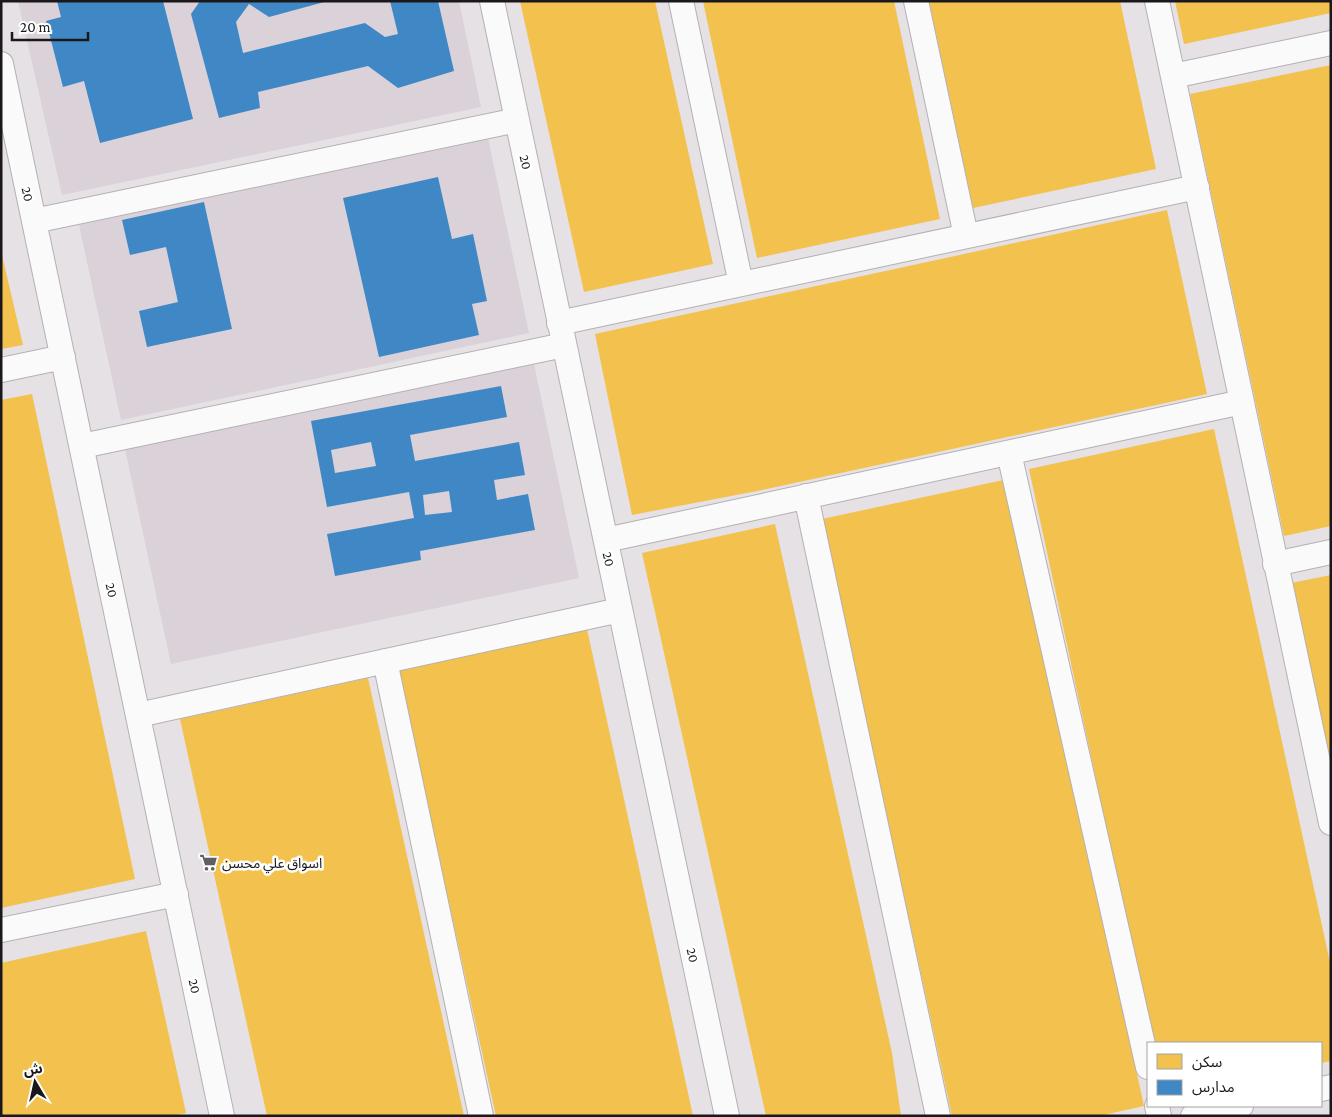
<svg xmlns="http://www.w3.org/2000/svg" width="1332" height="1117" font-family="'Crimson Pro','Noto Sans Arabic',serif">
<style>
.built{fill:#dad1d9}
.homes{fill:#f2c14e}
.schools{fill:#3f88c5;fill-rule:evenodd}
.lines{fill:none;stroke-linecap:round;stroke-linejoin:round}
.street-casing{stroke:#b4b1b3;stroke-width:26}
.street{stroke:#fbfafb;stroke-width:24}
.labels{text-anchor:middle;stroke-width:5;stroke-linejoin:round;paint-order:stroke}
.street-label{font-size:14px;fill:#1a181a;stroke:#fff}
.poi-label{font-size:14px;fill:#1a181a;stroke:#fff;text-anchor:start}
</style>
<rect width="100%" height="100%" fill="#e5e1e4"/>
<path class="built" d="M 18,1 L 459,1 L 481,107 L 62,195 Z
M 488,138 L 529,333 L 121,420 L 79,225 Z
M 534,364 L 579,578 L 171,664 L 125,449 Z"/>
<path class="homes" d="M 520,1 L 655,1 L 713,264 L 584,292 Z
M 703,1 L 894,1 L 940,219 L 757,258 Z
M 929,1 L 1120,1 L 1156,169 L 973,208 Z
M 1175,1 L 1331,1 L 1331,13 L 1184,44 Z
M 1331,65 L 1331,526 L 1284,536 L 1190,94 Z
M 1167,210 L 1207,394 L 757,491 L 632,515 L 595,334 Z
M 1,251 L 23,345 L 1,349 Z
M 32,394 L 135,879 L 1,908 L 1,400 Z
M 1214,429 L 1331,967 L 1331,1061 L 1321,1063 L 1321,1043 L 1153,1043 L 1029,469 Z
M 1008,479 L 1144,1106 L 1099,1116 L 952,1116 L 822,519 Z
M 775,524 L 892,1053 L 901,1116 L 766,1116 L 642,553 Z
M 1331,575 L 1331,768 L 1291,583 Z
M 587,629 L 693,1116 L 496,1116 L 398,671 Z
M 368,678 L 464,1116 L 267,1116 L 180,719 Z
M 146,931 L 186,1113 L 172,1116 L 1,1116 L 1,963 Z"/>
<path class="schools" d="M 57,1 L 163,1 L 193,119 L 100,143 L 84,81 L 63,87 L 46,21 L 61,17 Z
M 200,1 L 328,1 L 269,17 L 249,4 L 236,22 L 243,53 L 365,23 L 385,37 L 398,34 L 390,1 L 438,1 L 454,71 L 398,88 L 368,66 L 258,92 L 260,108 L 219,118 L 191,14 Z
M 438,177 L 452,239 L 473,234 L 487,301 L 472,304 L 479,335 L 379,357 L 343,198 Z
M 204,202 L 232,329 L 147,347 L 139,311 L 178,302 L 166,247 L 130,255 L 122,220 Z
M 501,386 L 507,417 L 410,435 L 415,461 L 519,442 L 525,475 L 494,480 L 497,500 L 528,494 L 535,530 L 420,551 L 421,560 L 335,576 L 327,534 L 414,518 L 409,492 L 327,507 L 311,421 ZM 371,442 L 376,466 L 335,473 L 331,450 ZM 449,491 L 452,512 L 425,515 L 423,495 Z"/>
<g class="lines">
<defs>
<path id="street" d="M 492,1 L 727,1116
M 681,1 L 741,284
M 916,1 L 966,236
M 1157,1 L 1331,823
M 1,64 L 222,1116
M 1173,76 L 1331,43
M 34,221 L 517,120
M 559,323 L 1197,187
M 1,370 L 63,357
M 82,446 L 564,345
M 1009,453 L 1148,1067
M 806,496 L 938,1116
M 606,540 L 1242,402
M 1275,564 L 1331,552
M 385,661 L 481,1116
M 138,715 L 620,610
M 1,930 L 176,894
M 1321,1089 L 1331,1087
M 1157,1106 L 1159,1116
M 1193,1116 L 1241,1106"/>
</defs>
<use href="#street" class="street-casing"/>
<use href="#street" class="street"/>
</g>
<defs>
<symbol id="supermarket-bare" viewBox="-9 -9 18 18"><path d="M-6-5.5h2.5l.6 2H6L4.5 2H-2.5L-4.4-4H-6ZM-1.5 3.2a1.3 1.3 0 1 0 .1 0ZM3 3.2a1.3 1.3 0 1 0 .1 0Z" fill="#615e61" stroke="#fff" stroke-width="2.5" paint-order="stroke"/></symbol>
</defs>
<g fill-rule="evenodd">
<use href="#supermarket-bare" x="196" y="850" width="25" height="25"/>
</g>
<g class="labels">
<g class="street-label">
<text transform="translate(526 162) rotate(78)" y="5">20</text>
<text transform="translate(28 194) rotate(78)" y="5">20</text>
<text transform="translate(609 559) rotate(78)" y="5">20</text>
<text transform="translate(112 590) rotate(78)" y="5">20</text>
<text transform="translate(693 955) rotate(78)" y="5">20</text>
<text transform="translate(195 986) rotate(78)" y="5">20</text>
</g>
<g class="poi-label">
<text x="222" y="868">اسواق علي محسن</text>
</g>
</g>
<rect width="1332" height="1117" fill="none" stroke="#1a181a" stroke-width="5"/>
<rect x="1147" y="1042" width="175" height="65" fill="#ffffff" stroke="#a3a3a3"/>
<rect x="1157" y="1054" width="25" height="15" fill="#f2c14e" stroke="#a3a3a3"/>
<text x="1192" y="1067" font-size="15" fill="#1a181a">سكن</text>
<rect x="1157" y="1080" width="25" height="15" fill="#3f88c5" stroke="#a3a3a3"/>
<text x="1192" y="1092" font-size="15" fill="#1a181a">مدارس</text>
<g transform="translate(35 1082) rotate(351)" stroke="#ffffff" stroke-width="4" paint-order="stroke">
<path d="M0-4L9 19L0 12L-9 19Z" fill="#1a181a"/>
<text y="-8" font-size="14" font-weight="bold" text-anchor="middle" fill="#1a181a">ش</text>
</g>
<path d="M12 32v8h76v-8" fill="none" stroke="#1a181a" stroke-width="2.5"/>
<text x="20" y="32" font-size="15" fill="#1a181a" stroke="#ffffff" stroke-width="4" paint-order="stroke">20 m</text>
</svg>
